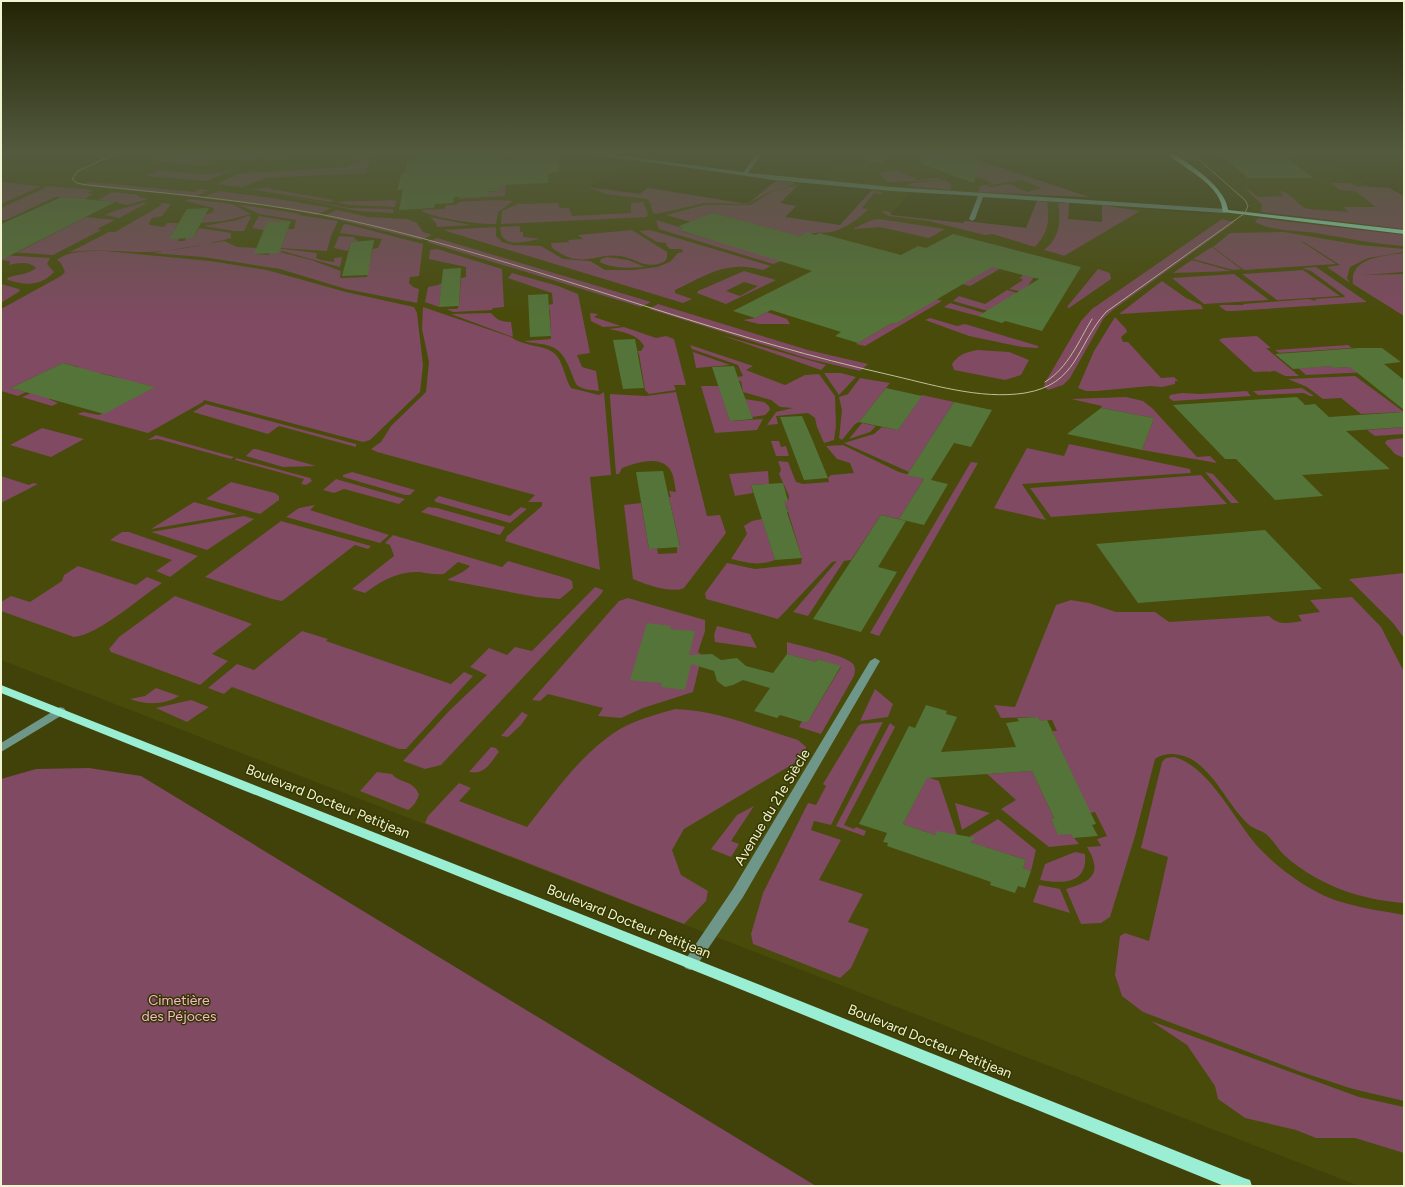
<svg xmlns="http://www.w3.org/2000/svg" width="1405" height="1187" font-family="Figtree,sans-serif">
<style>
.built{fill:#484b09}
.green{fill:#7f4a62;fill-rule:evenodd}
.building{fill:#557439}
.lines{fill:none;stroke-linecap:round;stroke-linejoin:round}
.minor{fill:#6f9789;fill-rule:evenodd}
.major{fill:#9aeed4;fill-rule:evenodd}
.tram{stroke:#bdc096;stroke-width:1}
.labels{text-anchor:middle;stroke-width:3;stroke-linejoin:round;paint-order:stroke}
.near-street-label{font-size:14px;fill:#f0f4d0;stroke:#353700}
.near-park-label{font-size:14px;fill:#f6b6d1;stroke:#353700}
</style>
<rect width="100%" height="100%" fill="#404209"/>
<path class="built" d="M 1,152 L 568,152 L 633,162 L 588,187 L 609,191 L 640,194 L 648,188 L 747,204 L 776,181 L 801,184 L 780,203 L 796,206 L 785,217 L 840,225 L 872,190 L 823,184 L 841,152 L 955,152 L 1089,197 L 908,193 L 891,215 L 936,221 L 963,223 L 965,221 L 1026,228 L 1037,201 L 1069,203 L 1068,219 L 1102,222 L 1102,205 L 1201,214 L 1253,210 L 1193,152 L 1316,152 L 1404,209 L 1404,1186 L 1359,1186 L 1,660 Z"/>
<path class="green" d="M 173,152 L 267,152 L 250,161 L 219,158 L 203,166 L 153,161 Z
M 284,152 L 321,152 L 264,161 Z
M 859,152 C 870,152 879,151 885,162 L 871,163 Z
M 911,152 L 967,152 L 966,156 L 1089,197 L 978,192 L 980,186 L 986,185 L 991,187 L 1009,184 L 1027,192 L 1042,188 L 1021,180 L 990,185 L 989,184 L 992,183 L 980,178 L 974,178 L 976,177 L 976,167 L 979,165 L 965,161 L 968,158 L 960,157 L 958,160 L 940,165 L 927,159 L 920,159 L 923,157 Z
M 356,159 L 370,159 L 366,173 L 267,178 L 242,187 L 216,184 L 241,173 L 349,167 Z
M 506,167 L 505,196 L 459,199 L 460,195 L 499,191 L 499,176 Z
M 159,170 L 204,174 L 230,171 L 207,181 L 146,176 Z
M 897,170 L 918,180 L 937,178 L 941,180 L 887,182 L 879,173 Z
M 944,180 L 951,184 L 951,190 L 905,186 L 912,183 Z
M 776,181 L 795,183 C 788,188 778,189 770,192 C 761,195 754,202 744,204 L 705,203 L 656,214 L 653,213 L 650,202 L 647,199 L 606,194 L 587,187 L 640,194 L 648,188 L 747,204 Z
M 1,182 L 37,186 L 41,186 L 1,204 Z
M 91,182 L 194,192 L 200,189 L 209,190 L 195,197 L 77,185 Z
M 1330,183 L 1350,183 L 1356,186 L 1389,188 L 1404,196 L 1404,229 L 1261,212 L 1262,204 L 1246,190 L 1250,190 L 1258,197 L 1284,196 L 1278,191 C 1290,190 1297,206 1308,209 L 1349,212 L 1343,207 L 1376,207 L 1355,191 L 1340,190 Z
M 798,185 L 780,203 L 796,206 L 785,217 L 840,225 L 872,190 L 882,192 L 882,194 L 874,193 L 862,208 L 868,209 C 861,218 841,231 830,232 C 818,234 810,231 799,236 L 713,213 L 691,222 L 666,215 L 704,205 L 751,205 L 771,192 Z
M 49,186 L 94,190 L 87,193 L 93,194 L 85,199 L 55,197 L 6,220 L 1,220 L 1,208 Z
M 271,188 L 271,189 L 334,200 L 330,202 L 250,189 Z
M 219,191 L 272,198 L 331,208 L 317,215 L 264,205 L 201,198 Z
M 248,191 L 288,196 L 349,208 L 393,209 L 394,213 L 358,211 L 286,196 Z
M 112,192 L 139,195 L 139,197 L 148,199 L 127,205 L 118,203 L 119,202 L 98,200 Z
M 189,199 L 232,204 L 251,214 L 224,221 L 201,223 L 205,215 L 213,212 L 214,208 L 185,201 Z
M 396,200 L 395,207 L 349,205 L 336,202 C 339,201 388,201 396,200 Z
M 495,200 L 513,201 L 498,212 L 496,224 C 483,225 429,218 421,210 L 445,209 L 446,205 L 455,205 L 460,202 Z
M 1037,201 L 1047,202 C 1050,221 1048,233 1035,247 L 993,234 L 985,235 L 929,221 L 889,216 L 882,212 L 882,211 L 890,212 L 891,215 L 963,223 L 965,221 L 1026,228 Z
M 643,202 L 648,214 L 646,217 L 501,224 L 502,211 L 520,203 L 521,204 L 558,203 L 560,208 L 569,208 L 572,216 L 631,213 L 631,203 Z
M 142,203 L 147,203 L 119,218 L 105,215 L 114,211 Z
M 163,203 L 171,204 L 162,216 L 152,218 L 149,223 L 150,225 L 164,227 L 167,223 L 178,223 L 170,239 L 179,238 L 178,241 L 185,241 L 186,238 L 193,238 L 199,228 L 231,233 L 231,238 C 201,246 168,253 137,252 C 114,251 93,249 70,252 L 109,232 L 115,232 L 162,205 L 159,204 Z
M 1058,203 L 1069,203 L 1068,219 L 1102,222 L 1102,205 L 1140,211 L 1064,256 L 1062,255 L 1044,250 C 1060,238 1061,220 1058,203 Z
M 236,204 L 301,214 L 298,215 L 338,221 L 331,236 L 327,251 L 281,248 L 288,229 L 294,229 L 296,220 L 260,214 Z
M 337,210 L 368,217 L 407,219 L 417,223 L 423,232 L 432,235 L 421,240 L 323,216 Z
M 248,216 L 251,217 L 244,231 L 234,231 L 204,226 L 237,220 Z
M 259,216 L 290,221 L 264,230 L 252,228 Z
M 86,217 L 115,220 L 97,229 L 101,230 L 53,255 L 10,252 L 20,251 Z
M 430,217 L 471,225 L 437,227 L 436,223 Z
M 1258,218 L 1404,235 L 1404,246 C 1374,244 1345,238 1316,233 C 1296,230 1274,232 1255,222 Z
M 879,219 L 945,229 L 929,238 L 880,227 L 852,229 L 872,220 Z
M 1222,219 L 1235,222 L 1114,309 L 1104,318 L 1070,378 L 1063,385 L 1048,390 L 1044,386 L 1046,381 L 1081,321 L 1092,309 Z
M 656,220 L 683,228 L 679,230 L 687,233 L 784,260 L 773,264 L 659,229 Z
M 346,224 L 423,244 L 419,276 L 410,277 L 409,283 L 413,287 L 419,289 L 417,303 L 346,289 L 280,269 L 203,257 L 153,253 L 224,241 L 237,247 L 257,248 L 255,254 L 269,255 L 269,253 L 279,253 L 280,249 L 284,249 L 317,253 L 316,258 L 321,260 L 334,262 L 334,258 L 342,257 L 340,267 L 282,251 L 280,252 L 311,260 L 341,271 L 340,278 L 367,277 L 373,249 L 378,248 L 382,239 L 340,233 L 343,225 Z
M 518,226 L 520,227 L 520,232 L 523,232 L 523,237 L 541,239 C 530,240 509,248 502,236 C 500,233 501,230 500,227 Z
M 496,227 L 496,236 L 502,242 L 512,245 L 541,246 L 563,259 L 590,261 L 605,270 L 633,270 L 657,267 L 670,262 L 678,253 L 683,252 L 682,249 L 670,249 L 666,245 L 667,243 L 657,242 L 639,231 L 650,230 L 771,266 L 763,270 C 726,260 707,275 675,290 L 675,293 L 692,299 L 683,303 L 443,230 Z
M 632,230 L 667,252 L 667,258 L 664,262 C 645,270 638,259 620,256 C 603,253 588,263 571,258 C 564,256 558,252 552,248 L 551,243 L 569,242 L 568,240 L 583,239 L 578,235 Z
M 1284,232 L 1360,245 L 1404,249 L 1404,252 L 1368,258 L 1350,267 L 1347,278 L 1350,283 L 1327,267 L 1340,265 L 1304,242 L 1302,242 L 1336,264 L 1244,270 L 1213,247 L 1230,233 Z
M 339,236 L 353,237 L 358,241 L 351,242 L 348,251 L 334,248 Z
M 437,238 L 651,302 L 641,307 L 427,242 Z
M 1212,247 L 1241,269 L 1242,269 L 1233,270 L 1193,259 Z
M 437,249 L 502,269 L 504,307 L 493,308 L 492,310 L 453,312 L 447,309 L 457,309 L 459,306 L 461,278 L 466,277 L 466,267 L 429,259 L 430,250 Z
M 105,251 L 210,261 L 267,270 L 346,292 L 414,307 L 417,313 L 423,365 L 420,392 L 370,440 L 363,442 L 204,400 L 203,402 L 148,433 L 77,414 L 83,412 L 99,415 L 154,387 L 139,383 L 130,384 L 116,377 L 100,373 L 74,386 L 79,367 L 63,363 L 11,388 L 26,392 L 18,396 L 1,391 L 1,309 L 61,276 L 65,272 L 61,263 L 57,260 C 69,250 90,251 105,251 Z
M 1404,253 L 1404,272 L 1363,275 L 1404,274 L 1404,316 L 1353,284 C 1349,257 1385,256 1404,253 Z
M 1,255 L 50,258 L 47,264 L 54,272 C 40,287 25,285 8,280 L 7,278 C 16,274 28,275 36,268 C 29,261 18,263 9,265 L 10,263 L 9,261 L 1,260 Z
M 1012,255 L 1017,259 L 970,286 L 962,284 Z
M 607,257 L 628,260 L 645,267 C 630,268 613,269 600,262 L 601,259 Z
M 1192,260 L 1231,271 L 1173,273 Z
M 1316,267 L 1367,302 L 1233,311 L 1226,311 L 1219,306 L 1221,305 L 1244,305 L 1243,304 L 1308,299 L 1316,301 L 1315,299 L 1344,297 L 1345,296 L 1311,271 L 1302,268 Z
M 1098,269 L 1110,273 L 1111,279 L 1069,308 L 1067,307 Z
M 1303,270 L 1340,296 L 1277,300 L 1242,274 Z
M 744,271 L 776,280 L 726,304 L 697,293 L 698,291 ZM 744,282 L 758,286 L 740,296 L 726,291 Z
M 512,273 L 558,286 L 578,294 L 590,353 L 577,355 L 582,367 L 596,371 L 599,391 C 592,390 584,390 578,386 C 573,383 570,359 556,349 C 547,343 534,344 524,341 L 551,339 L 550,311 L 548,305 L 553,304 L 552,293 L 508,278 Z
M 1234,274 L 1269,300 L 1204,304 L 1172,278 Z
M 1023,275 L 1034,277 L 1024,292 L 1009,289 L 1023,280 L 1020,278 Z
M 1162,281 L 1186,298 L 1201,305 L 1203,309 L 1119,314 Z
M 442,283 L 439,307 L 425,302 L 428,287 L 438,285 Z
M 1,284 L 19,289 L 20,291 L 1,303 Z
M 1007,290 L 1017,293 L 988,311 L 953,301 L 959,296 L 985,304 Z
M 936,299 L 942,301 L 865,346 L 856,344 L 892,323 L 895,324 Z
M 950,303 L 984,313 L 978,316 L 944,307 Z
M 658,304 L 808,350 L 868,364 L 860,371 L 809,359 L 649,309 Z
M 423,307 L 511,337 C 526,348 548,344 557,356 C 564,366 565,378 571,388 L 599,395 L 604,392 L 611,475 L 590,477 L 600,570 L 505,541 L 507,536 L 542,506 L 542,502 L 528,502 L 535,495 L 377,452 L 371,449 L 381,442 L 391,426 L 426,392 L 429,362 L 422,329 Z
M 767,312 L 787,319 L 790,324 L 759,324 L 743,320 L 755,318 Z
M 491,313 C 497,320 501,322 511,322 L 513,337 L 451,314 Z
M 590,313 L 598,314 L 594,317 L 621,326 L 603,327 L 591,321 Z
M 1115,317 L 1126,329 L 1127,332 L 1121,337 L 1123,342 L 1128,342 L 1161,378 L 1174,377 L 1178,381 L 1175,381 L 1175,384 L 1162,387 L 1150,386 L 1097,391 L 1086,391 L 1078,388 L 1094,351 Z
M 930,318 L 957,326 L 965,324 L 1038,346 L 1038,348 L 1022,347 L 969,336 L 925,320 Z
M 624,327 L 656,338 L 666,336 L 674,339 L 686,385 L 674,385 L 676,390 L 649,394 L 645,390 L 639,354 L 637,351 L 641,351 L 644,346 C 637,333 621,332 609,329 Z
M 721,335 L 826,365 L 821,370 Z
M 1257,336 L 1271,348 L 1266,348 L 1299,376 L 1285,376 L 1275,371 L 1254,372 L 1219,340 L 1223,338 Z
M 690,345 L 753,366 L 746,370 L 785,385 L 805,375 L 819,374 L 835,396 L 836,426 L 834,440 L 824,443 L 817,427 L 815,418 L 808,413 L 776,416 L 778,424 L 767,425 L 776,412 L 793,408 L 780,407 L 771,400 L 743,392 L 741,381 L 739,381 L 737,377 L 743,376 L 738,365 L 692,349 Z
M 1348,345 L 1352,348 L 1279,353 L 1275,350 Z
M 978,350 L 1009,352 L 1029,360 L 1021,375 L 1005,380 L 954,370 L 952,364 C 959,354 966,352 978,350 Z
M 693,352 L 730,365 L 696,368 Z
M 1331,366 L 1333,368 L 1364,366 L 1371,372 L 1306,375 L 1298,368 Z
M 824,373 L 841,373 L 856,377 L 839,395 Z
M 1355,376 L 1404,412 L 1361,414 L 1341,398 L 1323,399 L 1307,387 L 1288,379 Z
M 860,378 L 890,383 L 859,422 L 855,424 L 842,440 L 839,438 L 842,410 L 839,397 L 848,394 Z
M 52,384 L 49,399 L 58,403 L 52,406 L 22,397 Z
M 701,386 L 719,386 L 730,421 L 763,419 L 757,430 L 715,433 Z
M 1302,388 L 1314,396 L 1310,396 L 1304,393 L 1258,395 L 1253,391 Z
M 1247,391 L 1251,396 L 1173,401 L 1169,398 L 1170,395 L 1182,393 L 1200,394 Z
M 676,392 L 707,516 L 720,515 L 726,533 L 684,588 C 673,594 644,584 633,579 L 624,505 L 641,503 L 649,549 L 657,548 L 658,554 L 677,553 L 677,547 L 680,546 L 669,497 L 671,497 L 669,491 L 676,492 C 675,486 674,478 672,473 C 663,453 636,463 622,468 L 619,474 L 616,474 L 610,398 L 610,394 L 646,396 Z
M 922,395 L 954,402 L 909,472 L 844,443 L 874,434 L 882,427 L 898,430 Z
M 1126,397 L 1143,401 L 1152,408 L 1197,457 L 1210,456 L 1217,463 L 1142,450 L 1154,418 L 1101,408 L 1102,406 L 1071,399 Z
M 745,399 L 764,402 L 769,406 L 770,410 L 765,415 L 752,417 Z
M 206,404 L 356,444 L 356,447 L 279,426 L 268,434 L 193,412 Z
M 862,423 L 876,426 L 870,432 L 849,439 Z
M 1404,427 L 1404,434 L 1375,436 L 1367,430 Z
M 42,428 L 84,439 L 51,457 L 10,445 Z
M 156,435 L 234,457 L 231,459 L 158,439 L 148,440 Z
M 1404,438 L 1404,458 L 1395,454 L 1385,443 L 1387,440 Z
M 771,441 L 779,441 L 781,447 L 786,446 L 789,456 L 776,456 Z
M 1069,444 L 1190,469 L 1191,473 L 1022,484 L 1046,520 L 994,508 L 1027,448 L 1064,456 Z
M 843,445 L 899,472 L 924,479 L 899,519 L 881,515 L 851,560 L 844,561 L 808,616 L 793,612 L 837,561 L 832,562 L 778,619 L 706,599 L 705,593 L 727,563 L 755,569 L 801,564 L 802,558 L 786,505 L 784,505 L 782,501 L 788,501 L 789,496 L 779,474 L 781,470 L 778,461 L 788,462 L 796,482 L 803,484 L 829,482 L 828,478 L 831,475 L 854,473 L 850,463 L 837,459 L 826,446 Z
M 253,449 L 256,449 L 316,466 L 283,467 L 246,456 Z
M 236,458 L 310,478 L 312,481 L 306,485 L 301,484 L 304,479 L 235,460 Z
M 971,462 L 978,463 L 879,636 L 870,633 Z
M 768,471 L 769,484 L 751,485 L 753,493 L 735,496 L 729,474 Z
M 352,472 L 415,490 L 410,495 L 405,495 L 343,477 L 343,475 Z
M 1205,472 L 1213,474 L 1239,503 L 1231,503 Z
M 1201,475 L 1227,504 L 1051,517 L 1030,488 Z
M 1,476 L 29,485 L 33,483 L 38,484 L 1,503 Z
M 336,479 L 405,499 L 399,504 L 344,489 L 334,493 L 323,490 Z
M 231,482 L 275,493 L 279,496 L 279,500 L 260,514 L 206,499 Z
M 439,496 L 510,516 L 521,507 L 527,509 L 510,523 L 436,502 L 434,500 Z
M 194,502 L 237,514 L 151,529 Z
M 315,505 L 310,510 L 389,535 L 380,543 L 286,517 L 299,508 Z
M 428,507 L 437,508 L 505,527 L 500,535 L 421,512 Z
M 244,516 L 254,519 L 207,550 L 151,532 Z
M 762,519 L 775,560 C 758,566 749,563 731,559 L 747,534 L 744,526 L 752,521 Z
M 281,521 L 371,546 L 368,549 L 355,545 L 282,601 L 272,599 L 205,577 Z
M 122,532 L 129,532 L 198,556 L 170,577 L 156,571 L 172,560 L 110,540 Z
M 393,535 L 502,567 L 508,561 L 569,579 L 572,581 L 573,588 L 560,599 L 536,597 L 447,580 C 456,575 463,573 470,566 L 458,562 L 444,574 C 435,575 427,573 419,572 C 398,571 381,581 365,593 L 352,589 L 394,556 L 390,545 L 385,543 Z
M 78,566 L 136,585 L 147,577 L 162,583 C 141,597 98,635 74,637 L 1,611 L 1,602 L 11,596 L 30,602 L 62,581 L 64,575 Z
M 1404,573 L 1404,638 L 1393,623 L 1349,579 Z
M 595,587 L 603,590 L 602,593 L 441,765 L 425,769 L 403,761 L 450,710 L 487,675 L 470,667 L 489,648 L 507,655 L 515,647 L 532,651 Z
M 175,596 L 252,624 L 212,654 L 228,661 L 200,685 L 111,652 L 109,649 L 119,637 Z
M 1352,597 L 1381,627 L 1404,672 L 1404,903 C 1361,900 1317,885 1284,855 C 1278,849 1273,840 1266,834 C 1261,830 1253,829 1248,824 C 1229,806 1218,779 1197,763 C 1186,754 1167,750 1155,759 L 1135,836 L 1110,917 L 1101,923 L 1081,924 L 1066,889 C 1092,881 1103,874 1087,847 L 1101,846 L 1097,839 L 1107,836 L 1095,812 L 1090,813 L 1052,731 L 1057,731 L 1052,720 L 1040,721 L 1038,717 L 1001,718 L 994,705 L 1015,707 L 1056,605 L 1071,600 L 1089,603 L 1116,612 L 1155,612 L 1169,622 L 1269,616 C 1280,626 1288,623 1302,621 L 1298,615 L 1320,612 L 1310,600 Z
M 628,598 L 705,620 L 705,631 L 698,652 L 702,655 L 693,692 L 643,708 L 621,718 L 598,716 L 603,708 L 548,694 L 540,701 L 532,700 L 619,601 Z
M 717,626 L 750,634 L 757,648 L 715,642 L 714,635 Z
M 302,631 L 328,639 L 326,641 L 451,684 L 464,672 L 473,676 L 406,749 L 399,749 L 232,687 L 224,694 L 208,688 L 237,664 L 254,670 Z
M 787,642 C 800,646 846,655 853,664 C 856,668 855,672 854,676 L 821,734 L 799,727 L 802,721 L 807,723 L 841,667 L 817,659 L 816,662 L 787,654 Z
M 156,688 L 179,696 C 165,705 145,705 130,699 L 145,696 Z
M 875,689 L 893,704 L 888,717 L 860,721 Z
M 191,700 L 209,707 L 187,722 L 156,708 Z
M 675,709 C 716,710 758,728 798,740 L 806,747 L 805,754 L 793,764 L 684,829 L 672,850 L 681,875 L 708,891 L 706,901 L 684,924 L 425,823 L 428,816 L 459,783 L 471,788 L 459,801 L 527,827 C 555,792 580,754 620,729 C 636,720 657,714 675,709 Z
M 522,712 L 528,715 L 521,725 L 508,737 L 501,736 Z
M 883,722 L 831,825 L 814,821 L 811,830 L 841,840 L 819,880 L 863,894 L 848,922 L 869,929 L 851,968 L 840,978 L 753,944 L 751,934 L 763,893 L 808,803 L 816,805 L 826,786 L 823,784 L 858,726 L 861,724 Z
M 890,723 L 895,727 L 844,825 L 854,829 L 856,827 L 866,831 L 864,836 L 836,826 Z
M 491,747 L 496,748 L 499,752 C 490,763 485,775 469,772 Z
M 1174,757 C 1212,767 1236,826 1264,853 C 1283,872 1313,893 1338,901 C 1360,908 1382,911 1404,915 L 1404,1101 L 1353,1089 L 1301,1072 L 1143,1012 L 1122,996 L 1115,975 L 1120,936 L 1125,933 L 1149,941 L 1168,857 L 1141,848 L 1162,762 L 1166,758 Z
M 89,768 L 141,776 L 816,1186 L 1,1186 L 1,779 L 36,769 Z
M 1032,771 L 1054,818 L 1051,819 L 1058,834 L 1071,834 L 1079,844 L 1049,847 L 1001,809 L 1016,800 L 987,774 Z
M 377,772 L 392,774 C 400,784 412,779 419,794 C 417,801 414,806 408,810 L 360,791 Z
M 927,777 L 939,781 L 957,835 L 935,835 L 903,824 Z
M 955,803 L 990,813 L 962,830 Z
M 754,806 L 731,841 L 739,844 L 731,857 L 711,849 L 737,815 Z
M 998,819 L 1036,850 L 1031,871 L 1023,868 L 1026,860 L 969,842 L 969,837 Z
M 1075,852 L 1085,854 C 1088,884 1063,884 1040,880 L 1045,864 Z
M 1039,885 L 1060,889 L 1070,913 L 1033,902 Z
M 1151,1021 L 1359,1097 L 1404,1107 L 1404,1153 L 1355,1138 L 1316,1138 L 1296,1130 L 1245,1118 L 1218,1099 L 1215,1086 L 1187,1045 Z"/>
<path class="building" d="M 417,152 L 504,152 L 505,163 L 528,152 L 549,152 L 559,153 L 559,172 L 551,172 L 551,174 L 548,174 L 548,183 L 499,185 L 499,191 L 489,191 L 489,196 L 454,197 L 453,203 L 435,204 L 434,208 L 399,210 L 403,190 L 397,190 L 402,173 L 405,173 L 407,160 L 416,160 Z
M 1217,152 L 1278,152 L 1314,178 L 1248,178 Z
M 958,158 L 968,158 L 971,161 L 979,163 L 974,183 L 919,163 L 920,160 L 955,160 Z
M 62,197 L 115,202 L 1,260 L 1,224 Z
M 209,208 L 193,238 L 169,239 L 187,209 Z
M 713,213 L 800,236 L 807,232 L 816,235 L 819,233 L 901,255 L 918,246 L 926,248 L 953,234 L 1081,267 L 1042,331 L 1005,321 L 1002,323 L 978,316 L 1039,279 L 992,267 L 895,324 L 892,323 L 858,343 L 835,336 L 841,332 L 771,310 L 755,318 L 733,311 L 812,271 L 679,230 L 683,228 L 679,226 Z
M 291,221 L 279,253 L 254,254 L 267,222 Z
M 374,240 L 368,275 L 342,276 L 351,242 Z
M 461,268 L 459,306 L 439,307 L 443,269 Z
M 548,294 L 551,336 L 530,337 L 528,295 Z
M 635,339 L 644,388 L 623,389 L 613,340 Z
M 1359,348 L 1382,348 L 1401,362 L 1384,364 L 1404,380 L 1404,410 L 1350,367 L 1333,368 L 1331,366 L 1293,369 L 1275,354 Z
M 63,363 L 99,373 L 155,387 L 104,414 L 11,388 Z
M 734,366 L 741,387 L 753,419 L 730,421 L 712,367 Z
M 886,388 L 922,396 L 898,430 L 859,422 Z
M 1297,397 L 1305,405 L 1315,404 L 1329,417 L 1404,412 L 1404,427 L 1346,431 L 1390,469 L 1302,475 L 1323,496 L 1275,500 L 1236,459 L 1225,459 L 1173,405 Z
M 954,402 L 992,410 L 971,447 L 954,443 L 931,480 L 948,484 L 924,525 L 899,519 L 924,479 L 907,475 Z
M 1101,408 L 1154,418 L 1142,450 L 1067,434 Z
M 802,416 L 812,439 L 828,478 L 804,480 L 780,417 Z
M 663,471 L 680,547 L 649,549 L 636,472 Z
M 783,483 L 788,501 L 784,501 L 788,512 L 787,512 L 802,558 L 775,560 L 751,485 Z
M 881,515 L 906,521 L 878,567 L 897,572 L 861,632 L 813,619 Z
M 1265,530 L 1322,589 L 1138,603 L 1096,544 Z
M 647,623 L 671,626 L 670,629 L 695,631 L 689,655 L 712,654 L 721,660 L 737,658 L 746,666 L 773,673 L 787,654 L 816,662 L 817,659 L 841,666 L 807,723 L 780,715 L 777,718 L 754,711 L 770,688 L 743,680 L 733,685 L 725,687 L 717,681 L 714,671 L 691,664 L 685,690 L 661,687 L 662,683 L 630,680 Z
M 926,705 L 947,711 L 946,714 L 957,717 L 941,752 L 1016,747 L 1006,723 L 1019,721 L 1017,718 L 1038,717 L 1040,721 L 1047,720 L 1096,824 L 1092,825 L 1098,836 L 1073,838 L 1071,834 L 1058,835 L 1051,819 L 1054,818 L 1032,771 L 927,778 L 903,824 L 935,835 L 937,831 L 976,838 L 970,842 L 1026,860 L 1023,868 L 1031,871 L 1025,888 L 1018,886 L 1015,893 L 990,885 L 991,882 L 887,846 L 888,843 L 883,842 L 887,833 L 859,824 L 909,726 L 915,728 Z"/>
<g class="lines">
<path class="minor" d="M 577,152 L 591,152 L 744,172 L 758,152 L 763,152 L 748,173 L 892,187 L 1225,209 L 1228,211 L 1225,213 L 983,197 L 975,219 L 972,221 L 969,219 L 978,196 L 892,191 L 774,180 Z
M 875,658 L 880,661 L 743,897 L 695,968 L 690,970 L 685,968 L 683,964 L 685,960 L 733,889 L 870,661 Z
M 60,707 L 64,708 L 66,711 L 64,714 L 1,752 L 1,743 Z"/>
<path class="major" d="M 1165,152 L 1170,152 L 1176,155 C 1192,166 1226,188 1228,210 L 1404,230 L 1404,234 L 1223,212 C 1222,209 1222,206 1221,203 C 1213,180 1181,167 1165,152 Z
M 1,685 L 740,977 L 1244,1178 L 1250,1180 L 1252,1186 L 1224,1186 L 730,985 L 1,693 Z"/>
<path class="tram" d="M 119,152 L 78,171 L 72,179 L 77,183 L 87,185 C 165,193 243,200 319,214 C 366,223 411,235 457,248 C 600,289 740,341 886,374 C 930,384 980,400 1025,393 C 1078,384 1076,346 1106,312 L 1245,213 L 1248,206 L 1245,200 L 1190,152
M 1179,152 L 1193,159
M 1045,382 C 1069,367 1078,342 1092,319"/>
</g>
<linearGradient id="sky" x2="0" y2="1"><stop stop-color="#232405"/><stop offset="0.48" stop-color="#535a3e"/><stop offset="1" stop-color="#535a3e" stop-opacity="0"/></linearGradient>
<rect width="1405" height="318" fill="url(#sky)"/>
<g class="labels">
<g class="near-street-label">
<text transform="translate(328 801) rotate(22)" y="5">Boulevard Docteur Petitjean</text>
<text transform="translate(772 807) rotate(-59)" y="5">Avenue du 21e Siècle</text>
<text transform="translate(629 921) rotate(22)" y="5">Boulevard Docteur Petitjean</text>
<text transform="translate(930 1041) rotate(22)" y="5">Boulevard Docteur Petitjean</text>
</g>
<g class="near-park-label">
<text x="179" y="1005">Cimetière<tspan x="179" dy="16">des Péjoces</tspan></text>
</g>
</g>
<rect width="1405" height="1187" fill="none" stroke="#f0f4d0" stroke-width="4"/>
</svg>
